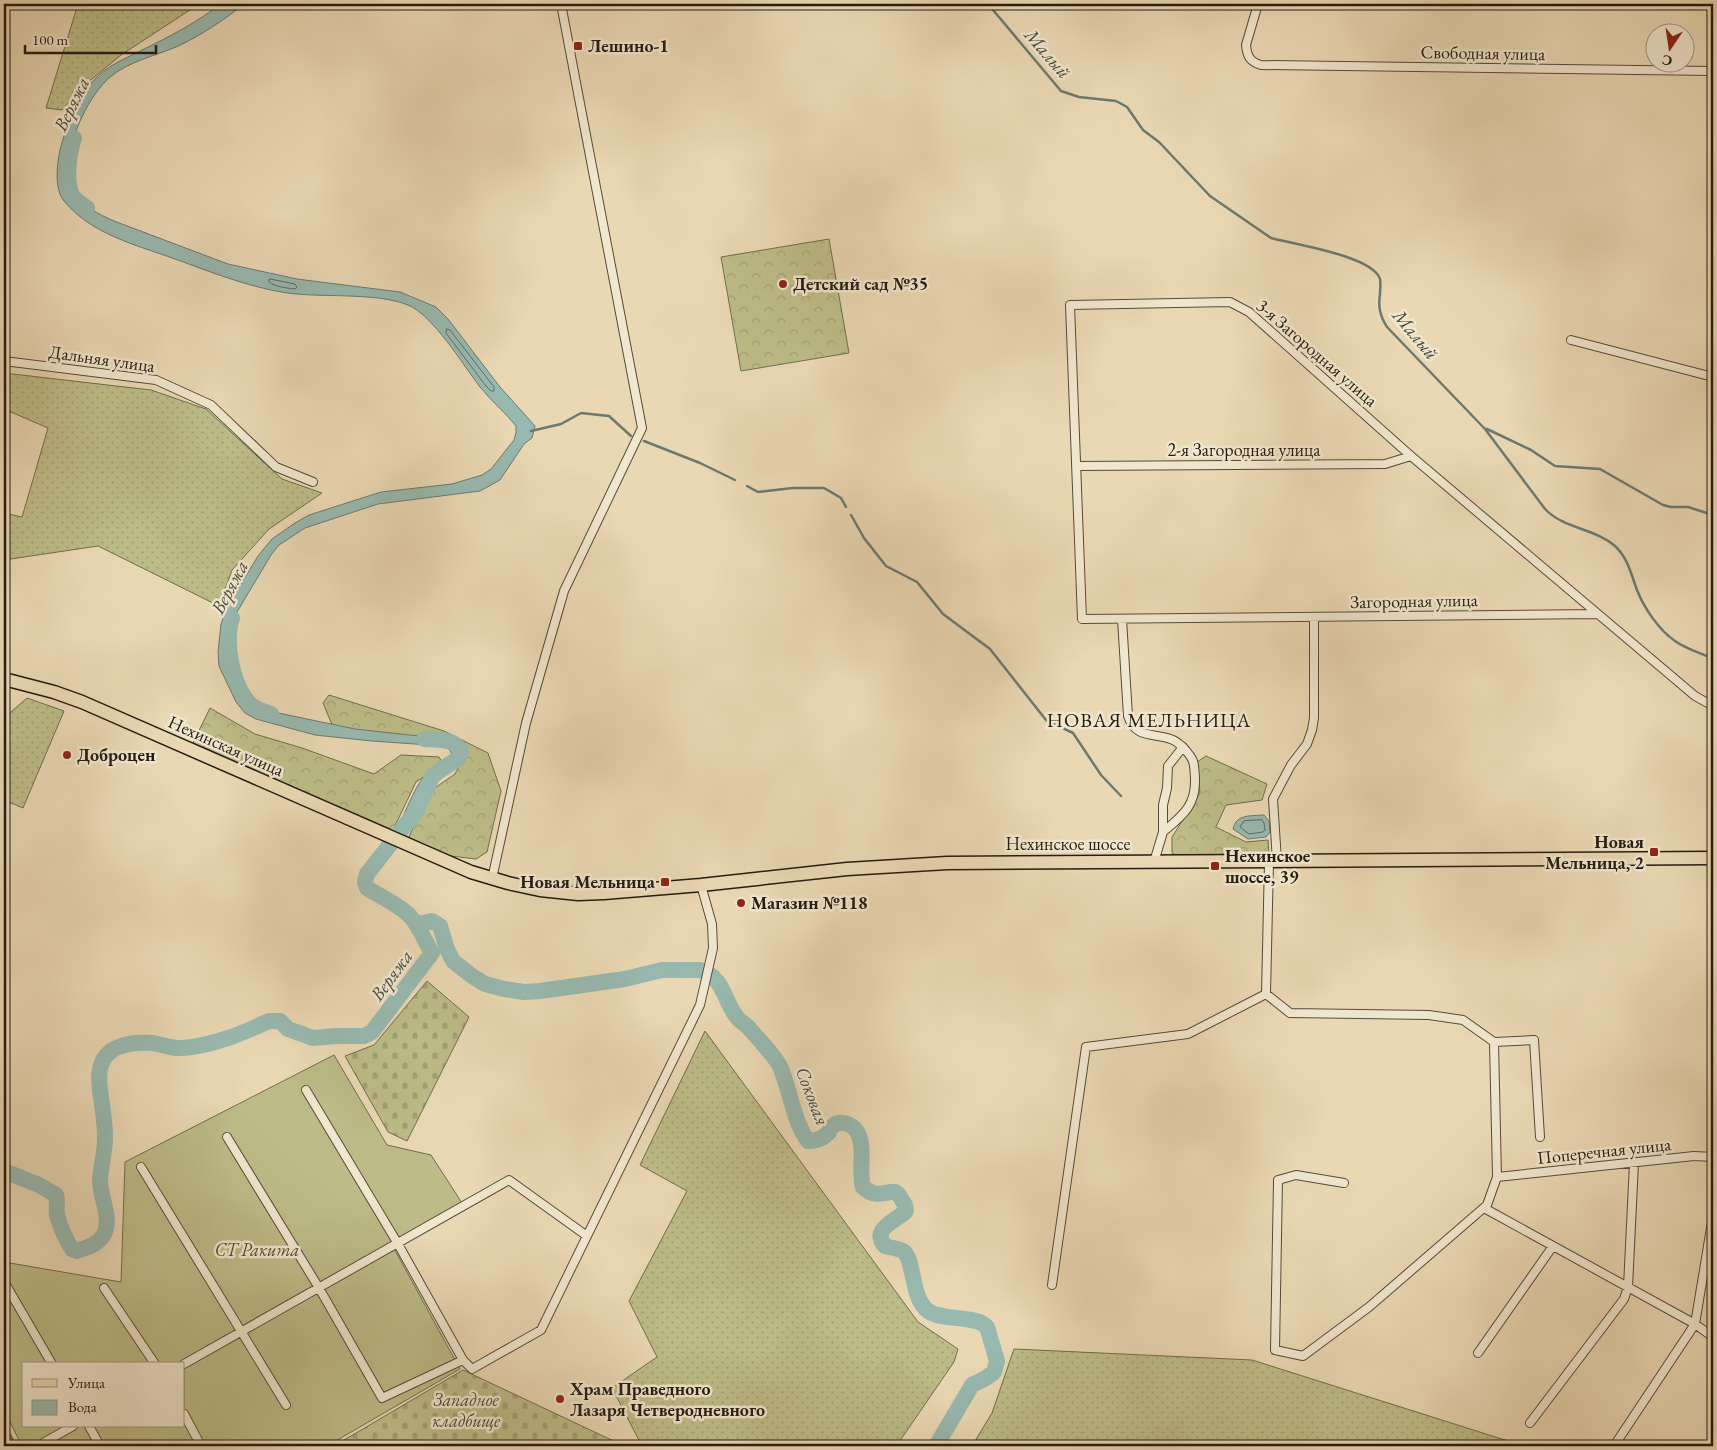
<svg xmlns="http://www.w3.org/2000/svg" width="1717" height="1450" font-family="'EB Garamond',serif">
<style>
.grass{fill:url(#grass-dots);stroke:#716c4d}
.forest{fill:url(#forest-crowns);stroke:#716c4d}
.cemetery{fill:url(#cemetery-stones);stroke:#716c4d}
.garden{fill:#bdbc88;stroke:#716c4d;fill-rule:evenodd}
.water{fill:#98b9b0;stroke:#6a7a71}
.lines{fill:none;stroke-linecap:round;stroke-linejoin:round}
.shore{stroke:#5e6a61;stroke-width:1}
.stream{stroke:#6a7a71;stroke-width:2.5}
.river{stroke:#98b9b0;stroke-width:16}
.street-casing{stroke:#564b3a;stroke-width:10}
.primary-casing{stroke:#251c12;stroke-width:15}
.street{stroke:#f1e6ce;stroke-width:8}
.primary{stroke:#ead8b4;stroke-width:12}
.poi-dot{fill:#8f2418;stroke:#f1e6ce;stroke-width:2}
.labels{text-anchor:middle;stroke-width:5;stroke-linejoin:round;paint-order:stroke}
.poi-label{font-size:18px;font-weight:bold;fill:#251c12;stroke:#f1e6ce;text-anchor:start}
.street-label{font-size:18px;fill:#251c12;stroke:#f1e6ce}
.park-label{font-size:18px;font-style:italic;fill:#534c35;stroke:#f1e6ce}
.water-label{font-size:19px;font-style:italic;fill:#484b41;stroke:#f1e6ce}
.quarter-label{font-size:20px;letter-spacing:1px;fill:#251c12;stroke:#f1e6ce}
</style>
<defs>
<pattern id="grass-dots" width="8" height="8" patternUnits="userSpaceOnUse" patternTransform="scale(1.25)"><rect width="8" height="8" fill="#bdbc88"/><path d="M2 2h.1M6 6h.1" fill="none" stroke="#a2a174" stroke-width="1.8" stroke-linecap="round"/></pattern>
<pattern id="forest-crowns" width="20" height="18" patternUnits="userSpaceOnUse" patternTransform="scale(1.25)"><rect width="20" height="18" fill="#bdbc88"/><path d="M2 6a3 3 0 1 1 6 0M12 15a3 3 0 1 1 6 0" fill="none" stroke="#a2a174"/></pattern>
<pattern id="cemetery-stones" width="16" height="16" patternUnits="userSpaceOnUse" patternTransform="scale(1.25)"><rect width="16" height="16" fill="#bdbc88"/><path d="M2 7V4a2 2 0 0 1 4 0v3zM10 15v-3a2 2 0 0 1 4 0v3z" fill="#a2a174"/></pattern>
</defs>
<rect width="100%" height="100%" fill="#ead8b4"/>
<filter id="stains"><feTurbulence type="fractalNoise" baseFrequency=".004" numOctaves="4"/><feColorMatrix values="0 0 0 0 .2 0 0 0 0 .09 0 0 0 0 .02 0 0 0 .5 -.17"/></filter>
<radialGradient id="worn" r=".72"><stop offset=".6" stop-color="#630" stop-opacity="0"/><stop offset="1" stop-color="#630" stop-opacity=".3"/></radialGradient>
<path class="grass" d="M 78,4 L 199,4 L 121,55 L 81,88 L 62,110 L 46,108 Z
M 4,373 L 151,390 L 206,409 L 282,479 L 322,493 L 269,529 L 232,570 L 219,606 L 98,546 L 4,560 L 4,513 L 22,517 L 48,428 L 4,409 Z
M 27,698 L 64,711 L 23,808 L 4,800 L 4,718 Z
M 705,1031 L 918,1322 L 958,1349 L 954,1362 L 899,1442 L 898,1446 L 642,1446 L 612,1388 L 657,1357 L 629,1301 L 687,1191 L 640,1165 Z
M 1014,1349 L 1252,1360 L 1524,1446 L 972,1446 L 992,1413 Z"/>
<path class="forest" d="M 829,239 L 849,353 L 741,371 L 721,257 Z
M 329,695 L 444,731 L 488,753 L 501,791 L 487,852 L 476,859 L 442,855 L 408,839 L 429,792 L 455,774 L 463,758 L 444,742 L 333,727 L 323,703 Z
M 210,708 L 255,734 L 302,748 L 374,774 L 401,755 L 439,757 L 443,764 L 416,782 L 393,830 L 193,743 Z
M 1206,756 L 1267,784 L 1262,800 L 1226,805 L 1216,827 L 1246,842 L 1268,840 L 1269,854 L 1178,856 L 1172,853 L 1172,837 L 1200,793 L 1197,762 Z"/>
<path class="cemetery" d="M 427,981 L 469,1017 L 407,1141 L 388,1132 L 345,1056 L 374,1045 Z
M 463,1370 L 620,1444 L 621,1446 L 334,1446 Z"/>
<path class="garden" d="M 334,1055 L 387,1145 L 431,1155 L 462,1203 L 391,1243 L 460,1369 L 327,1446 L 22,1446 L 4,1410 L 4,1262 L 121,1282 L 125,1162 ZM 24,1364 L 184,1364 L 184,1426 L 24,1426 Z"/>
<path class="water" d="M 221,4 L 244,4 C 224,20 200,36 176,47 C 154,56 128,62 110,77 C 90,94 70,136 69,162 C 68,173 70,183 71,193 C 83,206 98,214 114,221 L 228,264 L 297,279 L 400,292 L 436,307 L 448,319 L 500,387 L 535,426 L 532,438 L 524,444 L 500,480 L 480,491 L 378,504 L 305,528 L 279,545 L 271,555 L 234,617 L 230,629 L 228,641 L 231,662 L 240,687 L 249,703 L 259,709 L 355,729 L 419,736 L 448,741 L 454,746 L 457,752 L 456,761 L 432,777 L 407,829 L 399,825 C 405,813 416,784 425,776 C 432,767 448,764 452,754 L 449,749 L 443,746 L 372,741 L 315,735 L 256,719 L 245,713 L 236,702 L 219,666 L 218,652 L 221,624 L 227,607 L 258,556 L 272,539 L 295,523 L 309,515 L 381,492 L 452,484 L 482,475 L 491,469 L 514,440 L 516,433 L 516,426 C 505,412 491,401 480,387 C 463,365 433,315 408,305 C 375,292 324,298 287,293 C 248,287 211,272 175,259 C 136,245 91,234 64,201 C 54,189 57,164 60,150 C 67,124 76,98 96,78 C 110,64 127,58 144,49 C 171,36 197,22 221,4 Z
M 1264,815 L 1269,821 L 1270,832 L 1266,837 L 1248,839 L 1233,829 C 1236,814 1251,816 1264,815 Z"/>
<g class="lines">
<path class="shore" d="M 270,279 L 295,284 L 297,287 L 295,289 C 287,288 275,287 269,282 Z
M 447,329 L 450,330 L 494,387 L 494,391 L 491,391 L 486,386 L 446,333 Z
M 1262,820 L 1264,823 L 1265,830 L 1263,832 L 1249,834 L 1240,827 L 1244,821 Z"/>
<path class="stream" d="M 988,4 L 1061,91 L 1079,97 L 1116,101 L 1127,107 L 1143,130 L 1159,142 L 1210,196 L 1271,238 C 1293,244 1373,256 1380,279 C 1381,284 1380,289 1380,294 C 1378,307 1380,316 1387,327 L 1485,429 L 1545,509 C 1564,529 1594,528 1615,546 C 1628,558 1631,574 1637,590 C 1644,608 1659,630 1675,641 C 1686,649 1701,653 1713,659
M 1487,429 L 1531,450 L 1555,466 L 1600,469 L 1663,505 L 1671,507 L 1688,507 L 1713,515
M 531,431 L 561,424 L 581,413 L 609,416 L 631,436
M 644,441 L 700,463 L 735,480
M 747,486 L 758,492 L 793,488 L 824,488 L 841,498 L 846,507
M 851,515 L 864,538 L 886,566 L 917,582 L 943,614 L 990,649 L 1046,720 L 1073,733 L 1101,775 L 1121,796
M 4,1423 L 16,1446"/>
<path class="river" d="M 74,138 C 69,153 65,180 72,195 C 75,200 83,205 87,208
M 232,618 C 224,642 232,685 250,704 C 256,710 264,712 271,714
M 416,924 L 432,921 L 440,926 L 447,949 L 453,961 L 472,976 L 485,984 L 504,989 L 524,992 L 540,991 L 625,979 L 662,970 L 700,970 C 723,976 724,1000 736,1016 C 739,1021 744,1023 748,1027 C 755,1035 778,1059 781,1069 C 790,1090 794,1123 808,1141 C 814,1141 822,1139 827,1134 C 831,1131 828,1132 831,1128 C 837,1120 849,1122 855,1129 C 867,1142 858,1172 863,1187 C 877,1201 891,1188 897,1193 C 898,1193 901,1198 902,1200 C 905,1204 906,1206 906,1211 C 896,1221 870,1229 885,1246 C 891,1248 898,1248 903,1251 C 915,1259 910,1297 928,1311 C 942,1321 977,1315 987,1327 L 997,1361 L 994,1372 L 986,1378 L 972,1385 L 936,1446
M 4,1171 L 39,1185 L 56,1195 C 58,1201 56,1208 57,1215 C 60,1226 66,1240 72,1249 L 77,1251 C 88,1247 100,1244 105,1232 C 111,1215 100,1198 100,1180 C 101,1166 105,1152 105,1138 C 105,1129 104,1120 103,1112 C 101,1092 92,1065 111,1051 C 122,1043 139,1042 152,1043 C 162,1044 172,1049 182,1048 C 212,1046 241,1034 269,1021 L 280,1021 L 288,1029 L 313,1038 L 337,1036 L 364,1036 L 372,1032 L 432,953 C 425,941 419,926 410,916 C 398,904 381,897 367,888 L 365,882 L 367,874 L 417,810 L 432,777 L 439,771 L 459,758 L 461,750 C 452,738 437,740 424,739"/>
<defs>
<path id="street" d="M 1258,4 L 1246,45 C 1247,56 1250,62 1261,65 L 1713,71
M 1571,340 L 1713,377
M 4,361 L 156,380 L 211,405 L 276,467 L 313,482
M 1076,466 L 1385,464 L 1411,456
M 1598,614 L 1411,456 L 1249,312 L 1230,302 L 1070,305 L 1082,619 L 1598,614 L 1695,696 L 1713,706
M 1122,619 L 1128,716 C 1136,740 1154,732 1173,740 C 1176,741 1180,745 1183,747 L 1168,766 L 1167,788 L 1163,805 L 1163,832 L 1154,862
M 1163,832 C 1182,816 1196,806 1195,779 C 1194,761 1195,761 1183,747
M 1277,861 L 1273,799 L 1291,765 L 1307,744 L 1312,730 L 1314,718 L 1314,617
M 492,879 L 526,723 L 564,591 L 642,428 L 561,4
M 1266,994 L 1269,861
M 306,1090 L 398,1244 L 463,1360 L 472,1369 L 541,1330 L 700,1005 L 713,948 L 712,924 L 701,885
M 227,1137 L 319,1288 L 382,1398 L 463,1360
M 141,1167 L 286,1405
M 1497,1177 L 1694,1156 L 1713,1157
M 1344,1183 L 1296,1175 L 1278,1180 L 1275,1350 L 1303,1356 L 1369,1307 L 1487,1205 L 1497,1177 L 1494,1042
M 1484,1208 L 1695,1324 L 1713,1337
M 6,1285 L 52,1364
M 1052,1285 L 1086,1047 L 1188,1034 L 1266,994 L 1290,1013 L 1429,1015 L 1463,1020 L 1494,1042 L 1534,1040 L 1540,1137
M 104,1288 L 155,1364
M 1478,1353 L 1553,1246
M 184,1364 L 509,1180 L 587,1236
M 184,1414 L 201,1446
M 1530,1423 L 1624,1299 L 1628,1287 L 1634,1163
M 89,1426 L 100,1446
M 41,1446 L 43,1443 L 73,1426
M 1614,1446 L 1695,1324 L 1713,1216"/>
<path id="primary" d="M 4,679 L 54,692 L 82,702 L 471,872 L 508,883 L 540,890 L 578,894 L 604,893 L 701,885 L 847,869 L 947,863 L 1713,858"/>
</defs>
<use href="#street" class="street-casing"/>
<use href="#primary" class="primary-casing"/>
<use href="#street" class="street"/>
<use href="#primary" class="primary"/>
</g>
<g class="poi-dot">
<rect x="573" y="41" width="10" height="10" rx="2.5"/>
<circle cx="783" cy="284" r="5"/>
<circle cx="67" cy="755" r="5"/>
<rect x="1649" y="847" width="10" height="10" rx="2.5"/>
<rect x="1210" y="861" width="10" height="10" rx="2.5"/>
<rect x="660" y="877" width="10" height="10" rx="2.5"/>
<circle cx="741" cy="903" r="5"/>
<circle cx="560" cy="1399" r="5"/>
</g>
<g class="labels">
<g class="poi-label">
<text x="588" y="52">Лешино-1</text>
<text x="793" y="290">Детский сад №35</text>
<text x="77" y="761">Доброцен</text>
<text x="1644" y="848" text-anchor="end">Новая<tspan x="1644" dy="21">Мельница, 2</tspan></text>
<text x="1225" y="862">Нехинское<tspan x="1225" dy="21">шоссе, 39</tspan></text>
<text x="655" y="888" text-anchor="end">Новая Мельница</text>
<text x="751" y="909">Магазин №118</text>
<text x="570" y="1395">Храм Праведного<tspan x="570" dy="21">Лазаря Четверодневного</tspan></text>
</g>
<g class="street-label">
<text transform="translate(1483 53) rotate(1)" y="6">Свободная улица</text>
<text transform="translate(1317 353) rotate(41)" y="6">3-я Загородная улица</text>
<text transform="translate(102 359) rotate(8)" y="6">Дальняя улица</text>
<text x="1244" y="456">2-я Загородная улица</text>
<text transform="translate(1414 601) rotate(-1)" y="6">Загородная улица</text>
<text transform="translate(226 746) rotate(24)" y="6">Нехинская улица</text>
<text x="1068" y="850">Нехинское шоссе</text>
<text transform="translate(1604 1151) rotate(-6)" y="6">Поперечная улица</text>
</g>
<g class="park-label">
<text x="257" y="1256">СТ Ракита</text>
<text x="466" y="1406">Западное<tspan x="466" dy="21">кладбище</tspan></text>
</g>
<g class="water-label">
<text transform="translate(1048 53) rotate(49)" y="7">Малый</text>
<text transform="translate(71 104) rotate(-64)" y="7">Веряжа</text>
<text transform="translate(1416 334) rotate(50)" y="7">Малый</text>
<text transform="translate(229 587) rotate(-62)" y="7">Веряжа</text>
<text transform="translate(391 975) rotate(-54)" y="7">Веряжа</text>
<text transform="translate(813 1096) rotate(69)" y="7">Соковая</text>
</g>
<g class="quarter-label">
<text x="1149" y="727">НОВАЯ МЕЛЬНИЦА</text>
</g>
</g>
<rect width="1717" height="1450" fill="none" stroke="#ead8b4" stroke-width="20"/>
<rect x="5" y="5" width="1707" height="1440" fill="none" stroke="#251c12" stroke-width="2.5"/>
<rect x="10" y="10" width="1697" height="1430" fill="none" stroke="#251c12"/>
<rect x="22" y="1362" width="162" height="65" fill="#f1e6ce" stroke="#9f9583"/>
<rect x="32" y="1379" width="25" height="8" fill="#ead8b4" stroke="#9f9583"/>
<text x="68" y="1388" font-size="15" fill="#251c12">Улица</text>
<rect x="32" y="1400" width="25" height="15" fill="#98b9b0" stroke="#9f9583"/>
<text x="68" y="1412" font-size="15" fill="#251c12">Вода</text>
<g transform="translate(1670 48) rotate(193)"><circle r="24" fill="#f1e6ce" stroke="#9f9583"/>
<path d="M0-4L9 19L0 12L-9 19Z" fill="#8f2418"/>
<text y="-8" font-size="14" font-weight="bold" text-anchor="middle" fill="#251c12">С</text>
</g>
<path d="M25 45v8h131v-8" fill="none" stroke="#251c12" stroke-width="2.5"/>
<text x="32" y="45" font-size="15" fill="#251c12" stroke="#f1e6ce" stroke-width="4" paint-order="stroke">100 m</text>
<rect width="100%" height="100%" filter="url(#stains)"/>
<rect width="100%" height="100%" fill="url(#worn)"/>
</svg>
